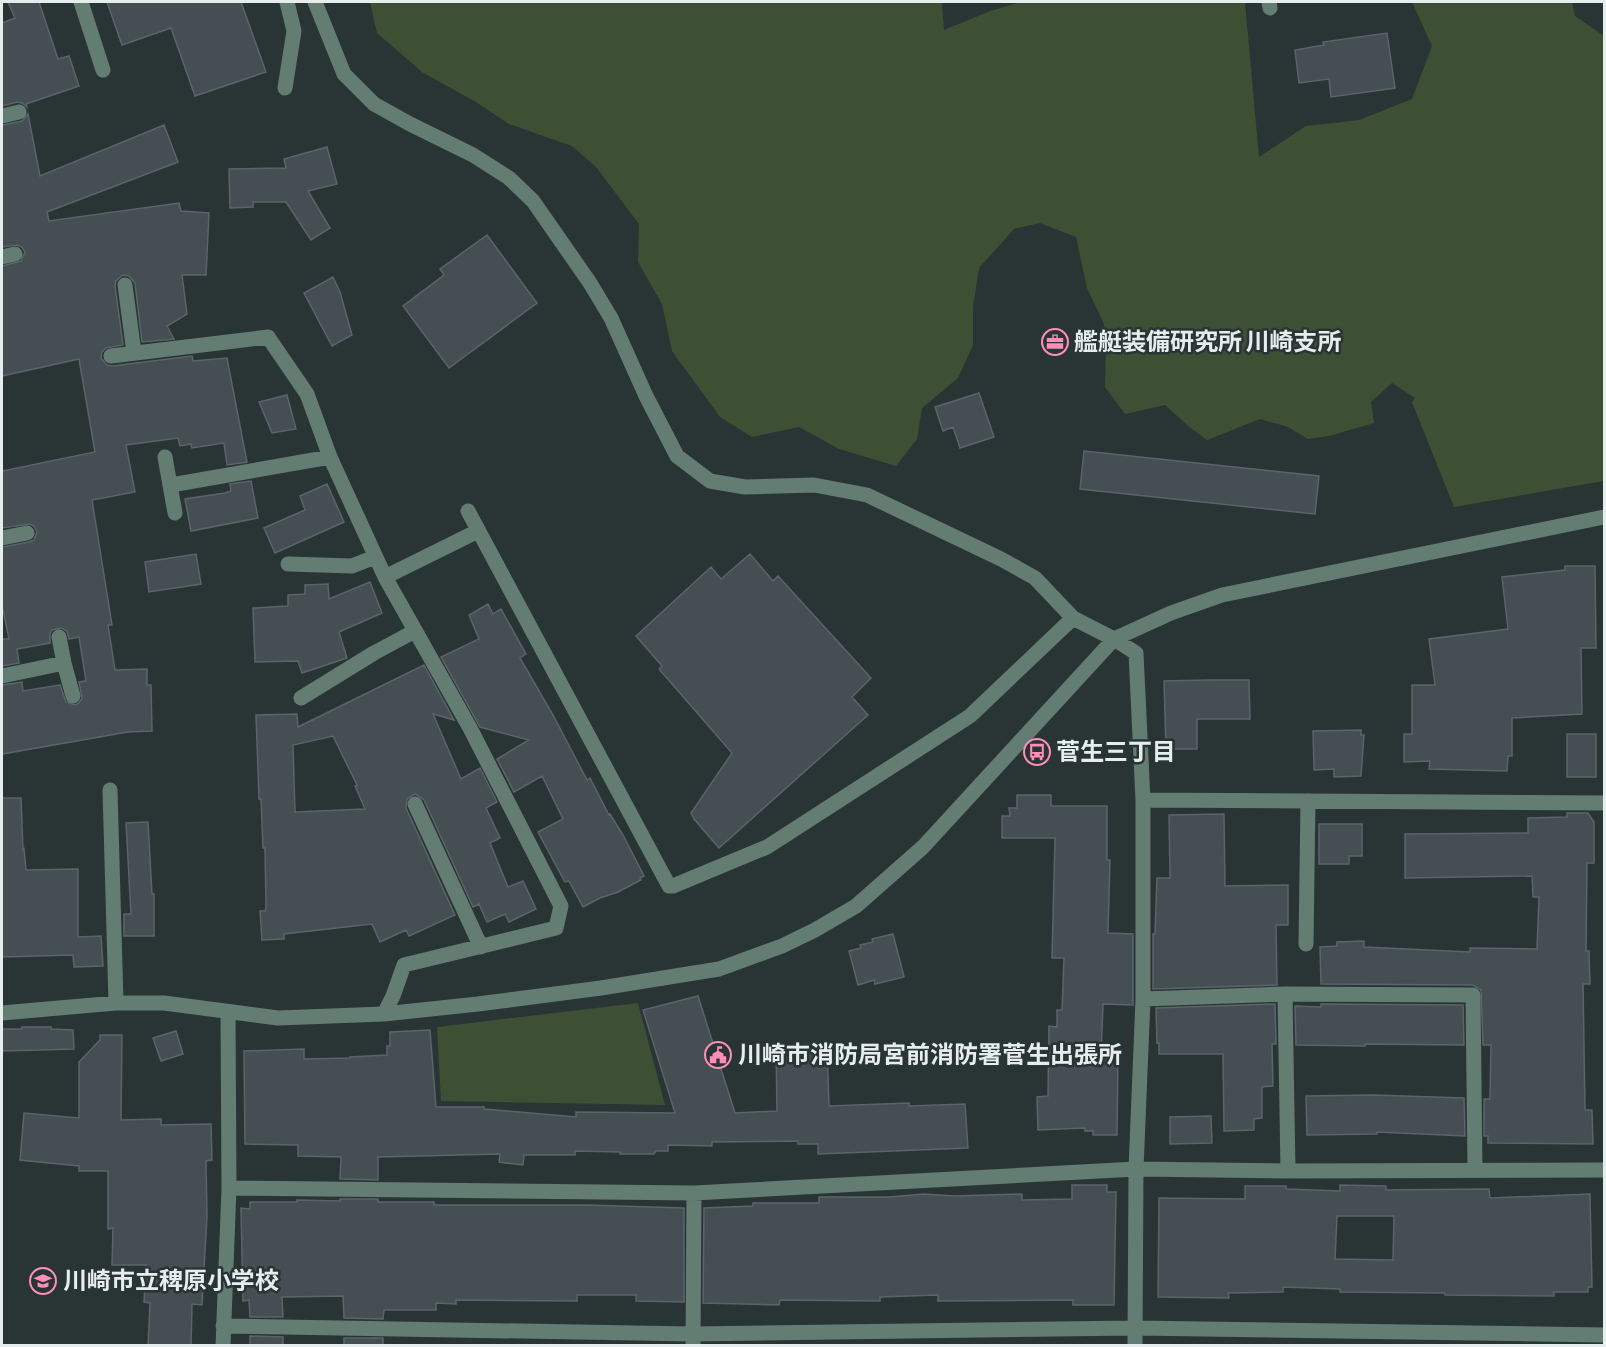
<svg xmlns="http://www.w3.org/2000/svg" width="1606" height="1347" font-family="'Alegreya Sans','Noto Sans JP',sans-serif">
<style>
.green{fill:#3e5034}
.building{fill:#444e53;stroke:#5a656a;stroke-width:1.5;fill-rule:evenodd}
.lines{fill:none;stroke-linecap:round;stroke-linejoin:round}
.minor{stroke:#637d72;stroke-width:15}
.labels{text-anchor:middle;stroke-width:5;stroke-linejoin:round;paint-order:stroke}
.poi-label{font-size:24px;font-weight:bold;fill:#e6eded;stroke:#293435;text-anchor:start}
</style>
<rect width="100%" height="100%" fill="#293435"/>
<path class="green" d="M 370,2 L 942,2 L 944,30 L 990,11 L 1021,2 L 1245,2 L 1259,157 L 1306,126 L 1359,120 L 1412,99 L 1432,46 L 1412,2 L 1572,2 L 1575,16 L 1604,36 L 1604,481 L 1454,507 L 1412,402 L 1415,398 L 1392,383 L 1371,402 L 1374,423 L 1329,436 L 1308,439 L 1288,427 L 1260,419 L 1207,440 L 1187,425 L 1165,405 L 1125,414 L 1105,387 L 1106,349 L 1104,324 L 1087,288 L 1076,237 L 1040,223 L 1014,229 L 979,268 L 973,307 L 973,345 L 958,378 L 922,408 L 917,439 L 896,466 L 839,449 L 799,427 L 752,437 L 720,417 L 672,351 L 662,304 L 638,262 L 639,224 L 596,167 L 572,146 L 509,124 L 476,102 L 422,72 L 377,33 Z
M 638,1003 L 665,1105 L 441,1101 L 437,1027 Z"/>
<path class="building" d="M 8,2 L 39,2 L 58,59 L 69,56 L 79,86 L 26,104 L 27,107 L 22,103 L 17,102 L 2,106 L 2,23 L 15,18 Z
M 107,2 L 241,2 L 266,72 L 195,96 L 171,28 L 122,45 Z
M 1387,33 L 1395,88 L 1331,97 L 1329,79 L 1299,83 L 1295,50 L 1324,45 L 1323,42 Z
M 28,114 L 40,176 L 164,125 L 178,162 L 47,212 L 49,221 L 179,203 L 181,211 L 209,213 L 206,275 L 182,275 L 187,314 L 167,326 L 174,339 L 142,342 L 135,283 L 129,276 L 123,275 L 116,281 L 115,286 L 123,345 L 106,348 L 102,352 L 101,358 L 107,365 L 112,366 L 192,356 L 193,361 L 227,358 L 247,462 L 227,465 L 224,443 L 192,448 L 191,444 L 180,446 L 178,438 L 126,445 L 135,492 L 92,500 L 112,625 L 108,625 L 115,670 L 147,669 L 147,685 L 151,685 L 152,731 L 128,732 L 2,754 L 2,685 L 22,682 L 23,691 L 60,685 L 66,702 L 75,705 L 79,703 L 82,698 L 79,682 L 86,681 L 79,637 L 69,639 L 67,631 L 62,628 L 52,630 L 50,634 L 50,643 L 17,649 L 19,663 L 2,666 L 2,639 L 9,639 L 2,605 L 2,547 L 29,542 L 34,540 L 37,532 L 34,526 L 30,524 L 2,528 L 2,471 L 95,452 L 79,359 L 2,376 L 2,266 L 21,261 L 25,252 L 22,247 L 17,245 L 2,247 L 2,125 L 22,121 Z
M 327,147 L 337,184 L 308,191 L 330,228 L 311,240 L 286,202 L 253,202 L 253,207 L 230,208 L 229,169 L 286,168 L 284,159 Z
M 487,235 L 537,303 L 449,368 L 403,306 L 444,275 L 440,269 Z
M 333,277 L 340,292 L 352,335 L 332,346 L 304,293 Z
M 979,393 L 994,437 L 960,448 L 953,427 L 943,431 L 935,407 Z
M 287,395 L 296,429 L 272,433 L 259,402 Z
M 1084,451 L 1319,476 L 1315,514 L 1080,489 Z
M 251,481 L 258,518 L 191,531 L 185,499 L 225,493 L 231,491 L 230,484 Z
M 327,484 L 344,522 L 275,553 L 264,528 L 305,510 L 300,496 Z
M 196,554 L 201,584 L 149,592 L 145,562 Z
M 750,554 L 773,581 L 778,576 L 871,678 L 852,697 L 868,715 L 719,848 L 694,819 L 691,813 L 732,753 L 659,669 L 662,666 L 636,636 L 711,567 L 721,579 Z
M 1565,566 L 1595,566 L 1596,648 L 1581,648 L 1582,714 L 1512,718 L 1512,756 L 1508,756 L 1507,771 L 1429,769 L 1430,761 L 1404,762 L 1404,734 L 1412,734 L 1412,685 L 1435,685 L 1429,639 L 1508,629 L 1502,577 L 1565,570 Z
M 370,582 L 382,613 L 339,632 L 347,658 L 302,673 L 298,661 L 255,662 L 253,608 L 288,606 L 288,595 L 305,594 L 305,585 L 328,584 L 329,599 Z
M 488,604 L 493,614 L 501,609 L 526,654 L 520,658 L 553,715 L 587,780 L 590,778 L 609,815 L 610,814 L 623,835 L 644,876 L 640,878 L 641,880 L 618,892 L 600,898 L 583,907 L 569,881 L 565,882 L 538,832 L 563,819 L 542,776 L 514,792 L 497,759 L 529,740 L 480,727 L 441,657 L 479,639 L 469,615 Z
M 424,665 L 454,720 L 433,714 L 461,779 L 480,768 L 497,802 L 486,808 L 500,838 L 490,843 L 508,887 L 523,881 L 536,909 L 509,922 L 505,914 L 487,922 L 479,904 L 473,907 L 424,800 L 415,794 L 407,799 L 406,808 L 455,915 L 409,936 L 406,930 L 380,942 L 372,924 L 284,934 L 284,939 L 262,940 L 260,911 L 265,911 L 266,908 L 265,848 L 263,848 L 261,799 L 259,799 L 256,715 L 297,714 L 298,727 ZM 333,736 L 357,785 L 355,786 L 365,809 L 295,812 L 293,745 Z
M 1210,680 L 1249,680 L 1250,719 L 1197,719 L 1197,749 L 1166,749 L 1164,681 Z
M 1361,730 L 1361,735 L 1364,735 L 1361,776 L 1334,777 L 1334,769 L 1314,770 L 1313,731 Z
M 1567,734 L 1596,734 L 1596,777 L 1567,777 Z
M 1017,795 L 1051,795 L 1051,806 L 1107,806 L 1107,860 L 1110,860 L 1108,933 L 1133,934 L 1133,1005 L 1103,1004 L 1101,1057 L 1118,1057 L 1117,1135 L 1093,1135 L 1093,1131 L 1085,1131 L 1085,1128 L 1038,1130 L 1037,1097 L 1048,1096 L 1049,1026 L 1057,1027 L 1057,1010 L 1062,1010 L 1064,958 L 1052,958 L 1055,838 L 1002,838 L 1002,816 L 1010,816 L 1009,808 L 1017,808 Z
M 2,798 L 21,798 L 23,850 L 24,849 L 26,870 L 78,869 L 78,937 L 101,936 L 103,966 L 74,967 L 73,955 L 2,957 Z
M 1567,813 L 1588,813 L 1594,822 L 1594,863 L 1587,863 L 1586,951 L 1589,951 L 1590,984 L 1583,984 L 1585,1110 L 1592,1110 L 1593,1144 L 1488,1143 L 1488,1136 L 1484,1136 L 1484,1099 L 1490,1099 L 1491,1045 L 1483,1045 L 1481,990 L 1473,985 L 1321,984 L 1320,947 L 1337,946 L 1337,942 L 1364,941 L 1364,947 L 1470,952 L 1470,948 L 1537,949 L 1539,897 L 1533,897 L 1532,876 L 1405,878 L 1405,834 L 1528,833 L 1528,818 L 1567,817 Z
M 1224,814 L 1225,886 L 1288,885 L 1288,925 L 1276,925 L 1277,985 L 1153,989 L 1153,934 L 1155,934 L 1157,878 L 1170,878 L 1169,815 Z
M 148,822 L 152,894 L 154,894 L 154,936 L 124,936 L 124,914 L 131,914 L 126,823 Z
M 1319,824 L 1362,824 L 1362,856 L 1349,856 L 1349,864 L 1319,864 Z
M 893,934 L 904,977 L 875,984 L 874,980 L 858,985 L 849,951 L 861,948 L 860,945 L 873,942 L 872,939 Z
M 698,996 L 735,1113 L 777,1111 L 776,1048 L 801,1048 L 801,1044 L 827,1044 L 829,1106 L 909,1103 L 909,1106 L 965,1104 L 968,1148 L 818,1154 L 818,1144 L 798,1144 L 798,1141 L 712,1142 L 712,1146 L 668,1145 L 668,1151 L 656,1151 L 654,1154 L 620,1154 L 620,1152 L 575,1151 L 575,1155 L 524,1155 L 523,1165 L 499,1162 L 500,1154 L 378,1157 L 378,1180 L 340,1179 L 341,1157 L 298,1156 L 298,1145 L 245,1144 L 244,1051 L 304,1049 L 304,1059 L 350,1058 L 350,1057 L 387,1055 L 387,1046 L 390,1046 L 390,1032 L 430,1030 L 436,1107 L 484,1107 L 484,1109 L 576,1117 L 576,1112 L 675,1113 L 643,1010 Z
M 1275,1004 L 1276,1044 L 1272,1044 L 1273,1086 L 1262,1087 L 1262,1118 L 1254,1119 L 1254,1130 L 1224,1131 L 1223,1054 L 1159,1054 L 1159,1043 L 1157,1043 L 1156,1008 Z
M 1321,1004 L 1463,1005 L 1464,1045 L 1365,1044 L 1365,1046 L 1296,1045 L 1295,1006 L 1321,1007 Z
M 22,1027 L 51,1027 L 51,1029 L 73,1030 L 74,1049 L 2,1051 L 2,1029 L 22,1029 Z
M 176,1031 L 183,1054 L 161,1061 L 153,1038 Z
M 100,1035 L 122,1035 L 121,1120 L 161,1119 L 161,1125 L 211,1124 L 212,1160 L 206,1161 L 207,1216 L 202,1305 L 192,1304 L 191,1346 L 148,1346 L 150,1303 L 144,1302 L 146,1265 L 112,1265 L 113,1228 L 108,1229 L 108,1171 L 79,1171 L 79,1166 L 20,1160 L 24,1113 L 79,1118 L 79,1062 L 100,1040 Z
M 1373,1095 L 1464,1098 L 1465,1136 L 1377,1132 L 1377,1134 L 1307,1135 L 1306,1096 Z
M 1211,1116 L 1212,1143 L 1170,1144 L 1170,1117 Z
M 1072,1185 L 1107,1185 L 1107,1192 L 1116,1192 L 1114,1305 L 1073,1305 L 1073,1300 L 938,1301 L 938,1295 L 880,1297 L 880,1301 L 780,1300 L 779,1305 L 703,1303 L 704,1208 L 753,1206 L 753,1203 L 819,1203 L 819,1197 L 890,1197 L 924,1194 L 955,1196 L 1022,1194 L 1022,1200 L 1072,1199 Z
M 1340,1185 L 1386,1186 L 1386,1190 L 1489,1189 L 1490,1198 L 1590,1194 L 1592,1287 L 1588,1287 L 1588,1292 L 1554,1292 L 1554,1296 L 1445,1295 L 1445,1293 L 1340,1292 L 1340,1289 L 1283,1287 L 1283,1292 L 1228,1293 L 1229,1298 L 1158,1297 L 1159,1198 L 1245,1199 L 1245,1186 L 1286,1186 L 1286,1189 L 1340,1191 ZM 1337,1216 L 1394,1216 L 1393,1260 L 1335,1259 Z
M 340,1199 L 378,1199 L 378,1202 L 434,1202 L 434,1205 L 587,1205 L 684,1208 L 684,1302 L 636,1301 L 636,1295 L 577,1295 L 577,1301 L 456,1300 L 456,1304 L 436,1303 L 436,1310 L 384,1310 L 383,1319 L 344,1318 L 343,1296 L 282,1297 L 283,1317 L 250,1317 L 249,1300 L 243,1301 L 241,1208 L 250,1209 L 250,1202 L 297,1202 L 297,1200 L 340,1201 Z
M 250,1336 L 283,1337 L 283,1346 L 250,1346 Z
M 344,1338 L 383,1338 L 383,1346 L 344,1346 Z"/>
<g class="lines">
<path class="minor" d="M 81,2 L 103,70
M 315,2 L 344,74 L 374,104 L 410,124 L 473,155 L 509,178 L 533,201 L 590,283 L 611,318 L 646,396 L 677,456 L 710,481 L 745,487 L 814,485 L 867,495 L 1001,559 L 1035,578 L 1073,618 L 1114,639 L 1136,653 L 1143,800 L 1143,999 L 1136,1169 L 1135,1346
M 1269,2 L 1270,8
M 285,88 L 294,31 L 287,2
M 2,116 L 19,112
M 2,257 L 15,254
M 125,285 L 134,353
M 111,356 L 268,337 L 307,394 L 330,457 L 385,577 L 470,728 L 561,906 L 556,928 L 404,965 L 393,996 L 384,1014
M 165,457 L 175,513
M 171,485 L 330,457
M 468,511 L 669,886 L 673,886 L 767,847 L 970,716 L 1073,618
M 2,538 L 27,533
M 288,564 L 352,566 L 375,557
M 385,577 L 478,531
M 59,637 L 64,663
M 2,676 L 64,663 L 73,696
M 301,698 L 374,653 L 415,631
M 110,790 L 116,1003
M 1143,800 L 1604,803
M 415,804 L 481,947
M 1306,944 L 1308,801
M 1285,994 L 1288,1171
M 1143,999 L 1285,994 L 1473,995 L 1475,1170
M 2,1013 L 116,1003 L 164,1003 L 278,1018 L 384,1014 L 478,1004 L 601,988 L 719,969 L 782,946 L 815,930 L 856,906 L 923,847 L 1114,639 L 1171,613 L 1222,595 L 1604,517
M 229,1188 L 694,1193 L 1136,1169 L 1288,1171 L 1604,1170
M 223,1326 L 692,1334 L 1135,1328 L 1604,1335
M 223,1346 L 229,1188 L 228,1012
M 693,1346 L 694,1193"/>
</g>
<defs>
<symbol id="office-ring" viewBox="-11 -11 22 22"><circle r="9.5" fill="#293435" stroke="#ff8eb9" stroke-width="1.5"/><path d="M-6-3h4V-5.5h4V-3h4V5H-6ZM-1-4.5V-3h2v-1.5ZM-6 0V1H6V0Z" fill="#ff8eb9"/></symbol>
<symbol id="bus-ring" viewBox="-11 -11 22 22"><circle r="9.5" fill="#293435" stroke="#ff8eb9" stroke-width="1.5"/><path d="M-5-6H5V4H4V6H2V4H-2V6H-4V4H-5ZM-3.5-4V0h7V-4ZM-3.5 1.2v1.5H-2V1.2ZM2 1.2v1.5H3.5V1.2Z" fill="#ff8eb9"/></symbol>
<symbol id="civic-ring" viewBox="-11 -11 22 22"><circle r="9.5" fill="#293435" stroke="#ff8eb9" stroke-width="1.5"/><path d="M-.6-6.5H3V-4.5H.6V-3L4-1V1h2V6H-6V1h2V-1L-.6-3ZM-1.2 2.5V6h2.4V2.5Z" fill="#ff8eb9"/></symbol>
<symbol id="school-ring" viewBox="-11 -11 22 22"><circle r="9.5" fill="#293435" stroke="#ff8eb9" stroke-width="1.5"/><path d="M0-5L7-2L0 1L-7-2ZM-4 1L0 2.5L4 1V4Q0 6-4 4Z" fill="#ff8eb9"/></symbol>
</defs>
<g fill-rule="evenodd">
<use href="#office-ring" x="1040" y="327" width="30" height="30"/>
<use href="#bus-ring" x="1022" y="737" width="30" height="30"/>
<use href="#civic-ring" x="703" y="1040" width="30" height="30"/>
<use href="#school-ring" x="28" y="1266" width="30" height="30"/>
</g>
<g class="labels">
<g class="poi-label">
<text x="1074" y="350">艦艇装備研究所 川崎支所</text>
<text x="1056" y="760">菅生三丁目</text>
<text x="738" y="1063">川崎市消防局宮前消防署菅生出張所</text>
<text x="63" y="1289">川崎市立稗原小学校</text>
</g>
</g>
<rect width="1606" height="1347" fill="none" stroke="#e6eded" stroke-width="6"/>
</svg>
